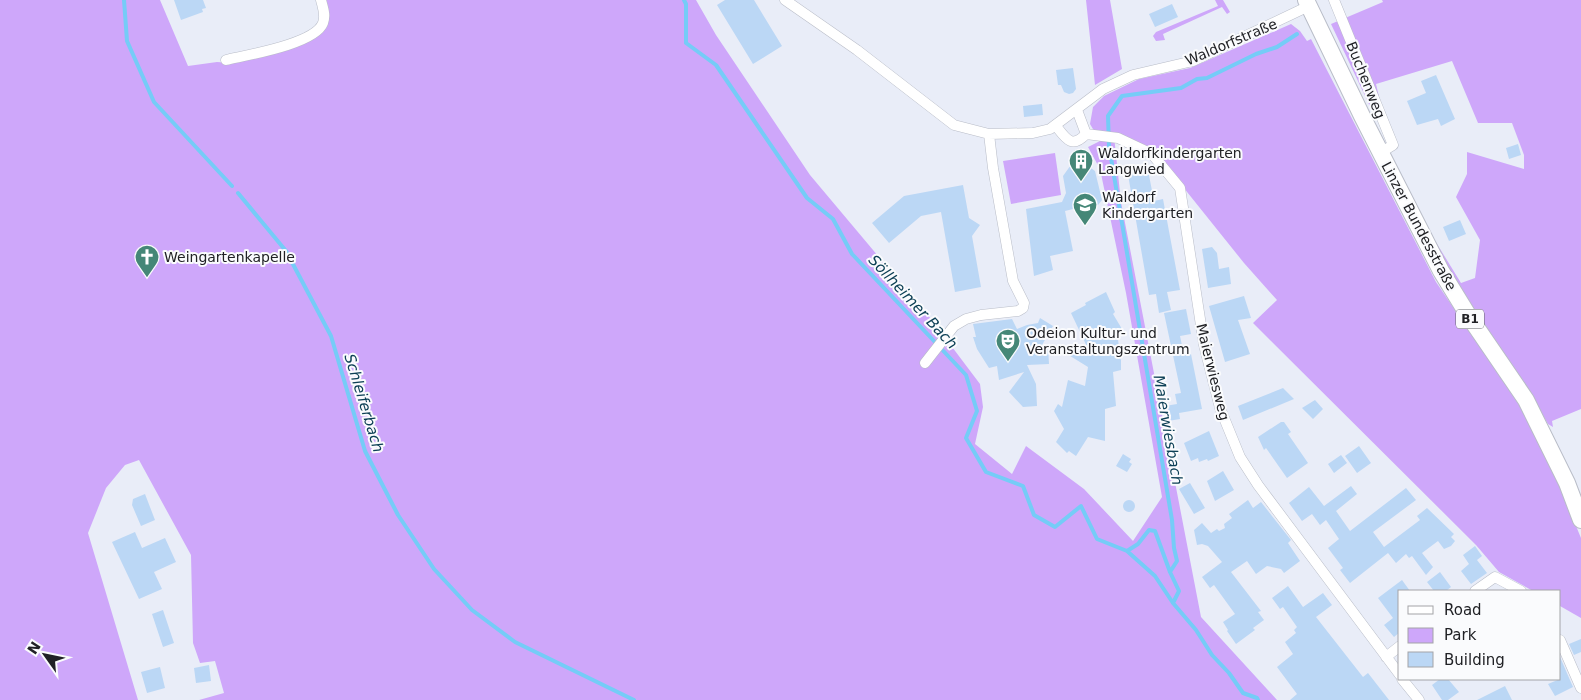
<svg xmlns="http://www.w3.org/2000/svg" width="1581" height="700" font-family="'DejaVu Sans',sans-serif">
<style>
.green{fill:#cea7fa}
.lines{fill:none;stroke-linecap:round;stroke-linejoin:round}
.stream{stroke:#75ccf7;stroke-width:4}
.building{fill:#bbd7f5}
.minor-casing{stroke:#b9bdc8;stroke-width:11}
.primary-casing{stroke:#b9bdc8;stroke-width:18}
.minor{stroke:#fff;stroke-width:10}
.primary{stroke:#fff;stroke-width:16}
.labels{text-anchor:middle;stroke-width:4;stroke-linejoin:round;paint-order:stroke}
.shield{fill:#fafbfd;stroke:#616266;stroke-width:1}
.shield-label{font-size:12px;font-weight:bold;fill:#202125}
.street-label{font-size:14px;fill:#202125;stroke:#fafbfd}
.poi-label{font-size:14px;fill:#202125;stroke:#fafbfd;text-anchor:start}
.water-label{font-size:15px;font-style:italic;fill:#0d4056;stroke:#fafbfd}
</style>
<rect width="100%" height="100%" fill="#e9edf8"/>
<path class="green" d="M 0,0 L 160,0 L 188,66 L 217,62 L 231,63 L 326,26 L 324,0 L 696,0 L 716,35 L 810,175 L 931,319 L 980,384 L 983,407 L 975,444 L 1012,474 L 1026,446 L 1084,489 L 1133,541 L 1162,497 L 1126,293 L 1100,169 L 1088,147 L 1100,141 L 1090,124 L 1093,107 L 1104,96 L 1139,79 L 1190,68 L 1291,24 L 1300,31 L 1307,41 L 1311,39 L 1436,282 L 1522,409 L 1554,473 L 1581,538 L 1581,618 L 1560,606 L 1560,591 L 1533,591 L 1499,572 L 1476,545 L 1253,323 L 1277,300 L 1244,263 L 1155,152 L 1145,145 L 1114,136 L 1121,202 L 1201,617 L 1277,700 L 199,700 L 224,693 L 215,661 L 200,663 L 193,643 L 191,555 L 139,460 L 125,465 L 106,488 L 88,533 L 138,700 L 0,700 Z
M 1086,0 L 1110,0 L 1122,69 L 1095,85 Z
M 1215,0 L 1223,0 L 1230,12 L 1227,14 L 1222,7 L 1163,34 L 1165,40 L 1156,41 L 1153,36 L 1156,32 L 1218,6 Z
M 1382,0 L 1581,0 L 1581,409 L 1552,421 L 1553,427 L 1548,424 L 1519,376 L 1456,284 L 1426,226 L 1461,283 L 1475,278 L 1480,240 L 1456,197 L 1467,174 L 1467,152 L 1524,169 L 1524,155 L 1512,123 L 1478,123 L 1452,61 L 1376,84 L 1387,130 L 1375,117 L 1331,24 L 1383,2 Z
M 1055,153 L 1061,195 L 1011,204 L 1003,161 Z"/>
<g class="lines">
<path class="stream" d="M 124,0 L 127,41 L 154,102 L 232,186
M 684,0 L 686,4 L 686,43 L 716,65 L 807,198 L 833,219 L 852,254 L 966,375 L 977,411 L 966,438 L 986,472 L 1023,486 L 1034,515 L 1055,527 L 1081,506 L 1097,539 L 1127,551 L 1155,576 L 1173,603 L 1196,630 L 1212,655 L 1229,673 L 1243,693 L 1257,698 L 1258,700
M 238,193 L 286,251 L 331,336 L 365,451 L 398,515 L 434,569 L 472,610 L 515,642 L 634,700
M 1127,551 L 1138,544 L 1149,530 L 1155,531 L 1170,572 L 1179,591 L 1173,603
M 1170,572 L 1177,561 L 1174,548 L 1172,520 L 1109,146 L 1108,116 L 1122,96 L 1181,88 L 1197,79 L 1207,78 L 1256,54 L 1277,47 L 1297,34"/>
</g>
<path class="building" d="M 174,0 L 203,0 L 206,8 L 202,9 L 203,12 L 181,20 Z
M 725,0 L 754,0 L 782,46 L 753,64 L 717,5 Z
M 1172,4 L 1178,17 L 1155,27 L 1149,14 Z
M 1073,68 L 1076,89 L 1073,93 L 1069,94 L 1064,92 L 1061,85 L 1058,85 L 1056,70 Z
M 1436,75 L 1455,119 L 1441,126 L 1438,119 L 1417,125 L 1407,101 L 1426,93 L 1421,81 Z
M 1042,104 L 1043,115 L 1024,117 L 1023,106 Z
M 1518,144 L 1521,155 L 1509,159 L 1506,148 Z
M 1081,161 L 1095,171 L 1102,200 L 1098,205 L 1093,206 L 1084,199 L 1077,208 L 1065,211 L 1073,251 L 1050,256 L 1053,270 L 1034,276 L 1026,209 L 1062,202 L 1066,193 L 1063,176 L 1073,162 Z
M 1147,165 L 1154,201 L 1163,199 L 1180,290 L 1167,292 L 1171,310 L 1159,313 L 1156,294 L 1149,295 L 1127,169 Z
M 963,185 L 969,218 L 980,225 L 972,236 L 981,287 L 955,292 L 941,212 L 921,216 L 889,243 L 872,223 L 904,196 Z
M 1460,220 L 1466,234 L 1449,241 L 1443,227 Z
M 1212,247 L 1217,253 L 1219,269 L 1229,267 L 1231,284 L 1208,288 L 1202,249 Z
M 1106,292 L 1115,312 L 1113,314 L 1122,329 L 1117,332 L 1119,347 L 1118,353 L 1121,360 L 1121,370 L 1113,372 L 1116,406 L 1105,409 L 1105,441 L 1088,437 L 1076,456 L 1069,451 L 1067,453 L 1056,442 L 1064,429 L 1054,411 L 1058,404 L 1062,407 L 1068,380 L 1085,386 L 1088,367 L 1054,346 L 1055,345 L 1089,351 L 1071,313 L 1086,305 L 1085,303 Z
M 1244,296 L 1251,318 L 1238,320 L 1250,354 L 1225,362 L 1209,306 Z
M 1186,309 L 1191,334 L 1180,336 L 1184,355 L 1191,354 L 1202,409 L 1179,413 L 1180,419 L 1168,421 L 1165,406 L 1177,404 L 1175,394 L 1181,393 L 1164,313 Z
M 1040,318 L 1053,326 L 1042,345 L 1048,347 L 1049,364 L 1027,365 L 1036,384 L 1037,406 L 1023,407 L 1009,392 L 1024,372 L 999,380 L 997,366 L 989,368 L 977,349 L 973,337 L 976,337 L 973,324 L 1012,319 L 1017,329 L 1027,325 L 1038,323 Z
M 1283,388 L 1294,399 L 1243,420 L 1238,406 Z
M 1315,400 L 1323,409 L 1313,419 L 1302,408 Z
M 1281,422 L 1284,422 L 1291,432 L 1288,434 L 1308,463 L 1287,478 L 1266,448 L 1264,450 L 1258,437 Z
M 1209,431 L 1219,456 L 1208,461 L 1207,459 L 1199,462 L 1198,458 L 1191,461 L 1184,443 Z
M 1359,446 L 1371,463 L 1357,473 L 1345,456 Z
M 1123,454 L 1131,459 L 1129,462 L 1132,464 L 1127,472 L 1116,466 Z
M 1341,455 L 1347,463 L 1334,473 L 1328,464 Z
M 1223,471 L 1234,490 L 1215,501 L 1207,481 Z
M 1190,483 L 1205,508 L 1194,514 L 1179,489 Z
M 1351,486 L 1357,494 L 1336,511 L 1350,531 L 1406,488 L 1416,500 L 1373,532 L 1384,547 L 1420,520 L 1417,516 L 1427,508 L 1454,534 L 1451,537 L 1455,541 L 1451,546 L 1444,549 L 1438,541 L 1422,553 L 1433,567 L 1426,575 L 1412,556 L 1409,558 L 1406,554 L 1396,563 L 1388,553 L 1350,583 L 1340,570 L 1343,568 L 1328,548 L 1339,539 L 1326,520 L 1320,525 L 1312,514 L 1302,521 L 1289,503 L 1309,487 L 1324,506 Z
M 145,494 L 155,520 L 141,526 L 132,505 L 133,499 Z
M1123 506a6 6 0 1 1 12 0a6 6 0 1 1-12 0Z
M 1248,500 L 1253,508 L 1261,502 L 1291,540 L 1288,543 L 1300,561 L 1284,573 L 1281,569 L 1267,566 L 1256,574 L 1247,561 L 1231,572 L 1261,611 L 1258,612 L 1264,620 L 1253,628 L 1255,630 L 1236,644 L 1227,631 L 1228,630 L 1223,622 L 1235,614 L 1214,585 L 1210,588 L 1202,577 L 1222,562 L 1208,546 L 1202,544 L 1197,545 L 1194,530 L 1202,523 L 1211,533 L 1217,529 L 1219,531 L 1225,528 L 1224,524 L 1232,518 L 1229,514 Z
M 135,532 L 142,548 L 165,538 L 176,562 L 154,572 L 162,589 L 139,599 L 112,542 Z
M 1475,546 L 1482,556 L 1477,560 L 1487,573 L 1471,584 L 1461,571 L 1469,564 L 1463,555 Z
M 1440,572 L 1451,587 L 1446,591 L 1434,591 L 1427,582 Z
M 1402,580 L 1410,591 L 1400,591 L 1400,632 L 1394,637 L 1384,625 L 1393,618 L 1378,598 Z
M 1288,586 L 1303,607 L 1323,593 L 1332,605 L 1316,617 L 1363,677 L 1368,673 L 1389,700 L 1290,700 L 1297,694 L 1277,667 L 1293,654 L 1285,642 L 1296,633 L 1294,630 L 1297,627 L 1283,607 L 1280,609 L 1272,598 Z
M 163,610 L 174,643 L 163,647 L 152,614 Z
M 1581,639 L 1581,652 L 1574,655 L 1569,644 Z
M 1560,657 L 1573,687 L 1555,696 L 1548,684 L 1560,679 Z
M 209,665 L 211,681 L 196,683 L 194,668 Z
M 160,667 L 165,688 L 147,693 L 141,672 Z
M 1440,679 L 1448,679 L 1459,692 L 1448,700 L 1442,700 L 1432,685 Z
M 1505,686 L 1512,700 L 1477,700 Z"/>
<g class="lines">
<defs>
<path id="minor" d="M 785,0 L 857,50 L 954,125 L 989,134 L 1033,133 L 1050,129 L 1103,89 L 1133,75 L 1193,61 L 1309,6
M 1334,0 L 1393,145 L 1380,153
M 226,60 C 247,55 315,44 323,23 C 326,15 323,8 321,0
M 1077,110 L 1086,134
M 1056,126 C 1066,139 1072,149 1086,134
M 1086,134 L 1118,138 L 1152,154 L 1180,188 L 1204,345 L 1220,408 L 1240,457 L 1258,485 L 1400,675
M 925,363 L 954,326 L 966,319 L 981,315 L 1018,311 L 1023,308 L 1024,303 L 1013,281 L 993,168 L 989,134
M 1475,591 L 1495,577 L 1521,591
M 1560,640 L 1581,688
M 1386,657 L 1400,646
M 1402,679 L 1419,700"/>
<path id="primary" d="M 1306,0 L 1362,116 L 1441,271 L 1468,315 L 1526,400 L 1567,483 L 1581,520"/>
</defs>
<use href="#minor" class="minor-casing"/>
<use href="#primary" class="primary-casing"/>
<use href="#minor" class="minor"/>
<use href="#primary" class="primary"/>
</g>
<defs>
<symbol id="building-pin" viewBox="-11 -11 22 30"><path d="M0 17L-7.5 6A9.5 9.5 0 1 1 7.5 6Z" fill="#458777" stroke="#fafbfd"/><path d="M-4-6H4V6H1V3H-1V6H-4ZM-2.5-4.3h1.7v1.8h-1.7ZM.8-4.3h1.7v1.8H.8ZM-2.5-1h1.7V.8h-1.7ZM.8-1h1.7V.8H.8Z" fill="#fff"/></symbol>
<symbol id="school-pin" viewBox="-11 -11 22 30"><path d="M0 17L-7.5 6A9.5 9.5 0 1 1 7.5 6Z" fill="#458777" stroke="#fafbfd"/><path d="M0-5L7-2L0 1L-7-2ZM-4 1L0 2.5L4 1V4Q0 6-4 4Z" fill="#fff"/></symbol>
<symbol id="church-pin" viewBox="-11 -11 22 30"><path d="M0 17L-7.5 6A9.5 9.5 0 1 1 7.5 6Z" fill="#458777" stroke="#fafbfd"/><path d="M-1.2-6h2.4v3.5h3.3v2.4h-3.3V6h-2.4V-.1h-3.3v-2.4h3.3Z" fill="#fff"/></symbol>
<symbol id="theatre-pin" viewBox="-11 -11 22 30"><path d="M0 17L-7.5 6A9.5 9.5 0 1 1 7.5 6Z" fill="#458777" stroke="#fafbfd"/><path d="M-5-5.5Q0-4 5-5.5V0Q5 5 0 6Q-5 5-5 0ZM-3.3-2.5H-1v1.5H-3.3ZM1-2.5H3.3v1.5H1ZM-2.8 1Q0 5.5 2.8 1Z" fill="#fff"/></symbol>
</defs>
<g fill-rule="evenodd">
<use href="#building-pin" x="1067" y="147" width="28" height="38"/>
<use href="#school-pin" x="1071" y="191" width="28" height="38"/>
<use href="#church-pin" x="133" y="243" width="28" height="38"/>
<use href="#theatre-pin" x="994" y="327" width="28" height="38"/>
</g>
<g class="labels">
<rect class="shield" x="1456" y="309.5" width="28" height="19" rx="4"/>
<g class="shield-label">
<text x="1470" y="323">B1</text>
</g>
<g class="street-label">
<text transform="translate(1231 42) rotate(-23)" y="5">Waldorfstraße</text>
<text transform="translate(1366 80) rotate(68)" y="5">Buchenweg</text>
<text transform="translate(1419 226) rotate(62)" y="5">Linzer Bundesstraße</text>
<text transform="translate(1213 372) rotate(76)" y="5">Maierwiesweg</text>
</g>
<g class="poi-label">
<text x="1098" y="158">Waldorfkindergarten<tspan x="1098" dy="16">Langwied</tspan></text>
<text x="1102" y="202">Waldorf<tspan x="1102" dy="16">Kindergarten</tspan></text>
<text x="164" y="262">Weingartenkapelle</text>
<text x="1026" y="338">Odeion Kultur- und<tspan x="1026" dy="16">Veranstaltungszentrum</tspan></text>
</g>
<g class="water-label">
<text transform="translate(913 302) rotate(47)" y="5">Söllheimer Bach</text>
<text transform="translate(364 403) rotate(73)" y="5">Schleiferbach</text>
<text transform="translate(1168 430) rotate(80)" y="5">Maierwiesbach</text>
</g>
</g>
<rect x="1398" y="590" width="162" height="90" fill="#fafbfd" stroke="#a3a4a7"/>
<rect x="1408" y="606" width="25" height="8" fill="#ffffff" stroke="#a3a4a7"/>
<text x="1444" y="615" font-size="15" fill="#202125">Road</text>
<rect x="1408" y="628" width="25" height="15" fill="#cea7fa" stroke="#a3a4a7"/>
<text x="1444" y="640" font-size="15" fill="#202125">Park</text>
<rect x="1408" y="652" width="25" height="15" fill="#bbd7f5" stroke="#a3a4a7"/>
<text x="1444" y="665" font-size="15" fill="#202125">Building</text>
<g transform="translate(45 655) rotate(303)" stroke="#fafbfd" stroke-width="4" paint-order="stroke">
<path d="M0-4L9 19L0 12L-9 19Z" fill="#202125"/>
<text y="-8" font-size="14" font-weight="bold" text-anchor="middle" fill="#202125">N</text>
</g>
</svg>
